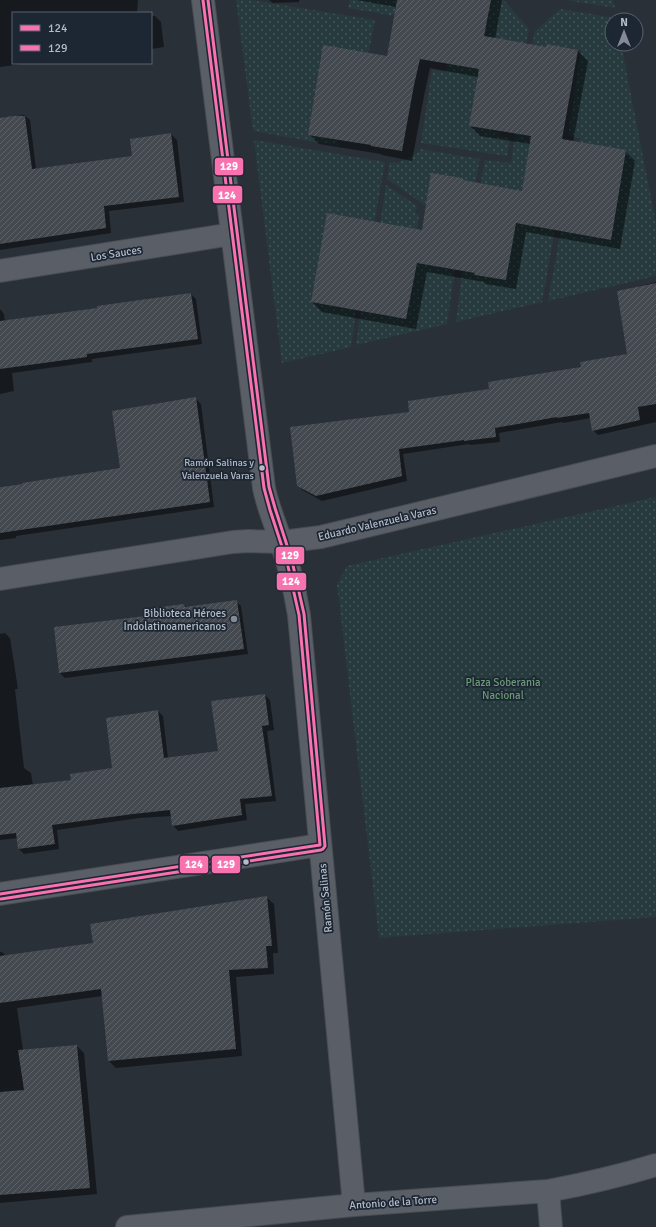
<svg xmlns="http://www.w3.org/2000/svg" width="656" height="1227" font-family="Signika,sans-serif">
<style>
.green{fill:url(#green-dots)}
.shadow{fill:#0007}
.building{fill:url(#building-hatch)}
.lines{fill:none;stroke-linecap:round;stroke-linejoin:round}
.street-casing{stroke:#484c53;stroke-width:24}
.street{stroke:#5a5e66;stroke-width:22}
.bus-1-casing{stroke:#1d2633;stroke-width:6}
.bus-2-casing{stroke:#1d2633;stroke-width:6}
.bus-1{stroke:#f872b0;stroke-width:3}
.bus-2{stroke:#f872b0;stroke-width:3}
.bus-dot{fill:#b4bcc9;stroke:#1d2633;stroke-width:1.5}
.poi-dot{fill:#848b96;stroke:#1d2633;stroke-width:1.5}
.labels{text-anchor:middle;stroke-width:3.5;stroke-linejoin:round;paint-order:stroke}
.bus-label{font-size:10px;fill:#b4bcc9;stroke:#1d2633;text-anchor:end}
.street-label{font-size:11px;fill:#b4bcc9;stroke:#1d2633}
.poi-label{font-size:11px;fill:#b4bcc9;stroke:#1d2633;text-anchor:end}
.park-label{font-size:11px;fill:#6b9a76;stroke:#1d2633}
.line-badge{stroke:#1d2633;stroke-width:1.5}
.badge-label{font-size:11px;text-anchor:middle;font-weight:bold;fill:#fff}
</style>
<defs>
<pattern id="green-dots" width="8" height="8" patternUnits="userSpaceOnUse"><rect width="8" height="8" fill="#273a3e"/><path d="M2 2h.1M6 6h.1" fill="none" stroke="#445559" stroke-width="1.8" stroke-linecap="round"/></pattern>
<pattern id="building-hatch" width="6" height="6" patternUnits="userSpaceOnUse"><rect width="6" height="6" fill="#444950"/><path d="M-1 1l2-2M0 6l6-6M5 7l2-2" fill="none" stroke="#5d6168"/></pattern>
</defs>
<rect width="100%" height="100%" fill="#2a3038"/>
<path class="green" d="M 236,0 L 251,0 L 375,20 L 367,61 L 323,45 L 308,135 L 339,140 L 338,146 L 253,131 Z
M 350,0 L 397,0 L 394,16 L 348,8 Z
M 491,0 L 504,0 L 529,29 L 523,58 L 484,36 Z
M 566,0 L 613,0 L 615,8 Z
M 560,9 L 616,18 L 617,20 L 612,20 L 612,44 L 621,44 L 656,223 L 656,276 L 548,301 L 561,230 L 580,138 L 568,136 L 581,50 L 547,44 L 544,58 L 530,56 L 535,31 Z
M 447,63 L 479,69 L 469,126 L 500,131 L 500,136 L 510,138 L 507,156 L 421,143 L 432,70 L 446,72 Z
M 518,116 L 534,119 L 522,191 L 490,185 L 478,198 L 485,160 L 511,163 Z
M 254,140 L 385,162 L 372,236 L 327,214 L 311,302 L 342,308 L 358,296 L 351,347 L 282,363 Z
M 420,149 L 480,159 L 473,195 L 460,193 L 463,178 L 431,173 L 426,206 L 387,179 L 390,162 L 398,163 L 419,152 Z
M 386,185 L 417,206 L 415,214 L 419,214 L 417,229 L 378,238 Z
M 516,223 L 555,229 L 542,302 L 456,322 L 464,258 L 477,260 L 475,275 Z
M 416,262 L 455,269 L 447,324 L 356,345 L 366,274 L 377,300 L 375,314 L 406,319 Z
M 656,497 L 656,917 L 379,938 L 337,584 L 347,566 Z"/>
<path class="shadow" d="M 0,0 L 138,0 L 137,13 L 13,13 L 13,63 L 22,63 L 22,64 L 0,67 Z
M 269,0 L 299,0 L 299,2 L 273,3 Z
M 357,0 L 502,0 L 495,39 L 547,48 L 578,51 L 588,61 L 573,142 L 625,151 L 635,161 L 620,249 L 526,232 L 516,289 L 486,284 L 484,282 L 427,272 L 416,329 L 322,312 L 312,302 L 423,231 L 462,179 L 465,182 L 522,192 L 531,144 L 480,136 L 470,126 L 478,77 L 430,68 L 424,96 L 412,161 L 382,155 L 381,154 L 319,144 L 309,134 L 388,58 L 396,7 Z
M 151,16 L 155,16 L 161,22 L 164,47 L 151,49 Z
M 24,115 L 30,120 L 36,169 L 133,157 L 171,134 L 177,140 L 184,202 L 109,211 L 111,233 L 0,250 L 0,119 Z
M 656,282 L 656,422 L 598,435 L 593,430 L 591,418 L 563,423 L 562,422 L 499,433 L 500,442 L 470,445 L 469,444 L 403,454 L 407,481 L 322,501 L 304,491 L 298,486 L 410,413 L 490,390 L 582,367 L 628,355 L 618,292 Z
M 191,294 L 196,299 L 202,344 L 92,359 L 92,362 L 12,373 L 14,391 L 0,394 L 0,309 L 4,314 L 5,322 L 98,309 Z
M 195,398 L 201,404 L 214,507 L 16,536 L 16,538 L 0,540 L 0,487 L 121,469 Z
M 236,601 L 241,606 L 248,654 L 65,678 L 60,673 L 55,628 L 147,617 L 184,605 L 187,607 Z
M 5,633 L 10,638 L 18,689 L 15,689 L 24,768 L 31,773 L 33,786 L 72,780 L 114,769 L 158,711 L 163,716 L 168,759 L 219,752 L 265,695 L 270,700 L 274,730 L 267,731 L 276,801 L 245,804 L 247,820 L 178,831 L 173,825 L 172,816 L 139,818 L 57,830 L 59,849 L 24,854 L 19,849 L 18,838 L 0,840 L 0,634 Z
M 266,897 L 274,904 L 278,953 L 273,953 L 274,974 L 236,977 L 242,1056 L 116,1068 L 109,1061 L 102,996 L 17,1008 L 23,1050 L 77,1046 L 84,1053 L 97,1194 L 0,1203 L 0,952 L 2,952 L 6,956 L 94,944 Z"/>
<path class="building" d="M 397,0 L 491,0 L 484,36 L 546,47 L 547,44 L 578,50 L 562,139 L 626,150 L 611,240 L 516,223 L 506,280 L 475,275 L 475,273 L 417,263 L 406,319 L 311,302 L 327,213 L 422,230 L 431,173 L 463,178 L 463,180 L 522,191 L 531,136 L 469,126 L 479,69 L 420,59 L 414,85 L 402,151 L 371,146 L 371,145 L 308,135 L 323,45 L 387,56 Z
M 13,116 L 25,116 L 32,169 L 132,156 L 130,139 L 171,133 L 179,197 L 104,206 L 106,228 L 0,244 L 0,118 Z
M 656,283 L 656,404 L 638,407 L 640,420 L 592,431 L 589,413 L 557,418 L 557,417 L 495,428 L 496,437 L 464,441 L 464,440 L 399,449 L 402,476 L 316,496 L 297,486 L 290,427 L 409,412 L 408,401 L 489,389 L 488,382 L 581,367 L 580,362 L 627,354 L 617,291 Z
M 191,293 L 198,339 L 87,354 L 87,357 L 0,369 L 0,321 L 97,308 L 97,306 Z
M 196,397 L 210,502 L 0,533 L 0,487 L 22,484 L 22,483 L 120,468 L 112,411 Z
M 237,600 L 244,649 L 59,673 L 54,627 L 146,616 L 146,609 L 184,604 L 185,607 Z
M 265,694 L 269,725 L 262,726 L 272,796 L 240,799 L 242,815 L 172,826 L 170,810 L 133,814 L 52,825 L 55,844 L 18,849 L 16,833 L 0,835 L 0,788 L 71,780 L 70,774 L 112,768 L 106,718 L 158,710 L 164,758 L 218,751 L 211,701 Z
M 267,896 L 272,946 L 266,946 L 268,968 L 229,970 L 236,1049 L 108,1061 L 101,989 L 0,1003 L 0,956 L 93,943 L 90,924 Z
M 77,1045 L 90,1188 L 0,1195 L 0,1092 L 24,1090 L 18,1050 Z"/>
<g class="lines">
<defs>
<path id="street" d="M 203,0 L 264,488 C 268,508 276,525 282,545 C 290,568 295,591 299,615 L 354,1205
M 0,271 L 232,234
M 0,579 L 233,542 L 249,541 L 282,542 L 321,537 L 656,456
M 0,894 L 320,845
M 548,1191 L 551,1227
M 127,1227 L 354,1205 L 548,1191 C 585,1184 620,1176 656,1165"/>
</defs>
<use href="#street" class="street-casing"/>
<use href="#street" class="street"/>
<defs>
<path id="bus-1" d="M 0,894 L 320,845 L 299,615 L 287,562 L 270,510 L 264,488 L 203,0"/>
<path id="bus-2" d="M 1,899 L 321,850 L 323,849 L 325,846 L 304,614 L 292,561 L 275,508 L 269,487 L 208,0"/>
</defs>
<use href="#bus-1" class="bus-1-casing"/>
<use href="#bus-2" class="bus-2-casing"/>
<use href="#bus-1" class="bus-1"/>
<use href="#bus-2" class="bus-2"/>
</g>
<g class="bus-dot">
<circle cx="262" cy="468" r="3.5"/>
<circle cx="246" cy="862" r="3.5"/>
</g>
<circle class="poi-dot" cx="234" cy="619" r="4"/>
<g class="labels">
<g class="bus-label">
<text x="254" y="466">Ramón Salinas y<tspan x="254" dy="13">Valenzuela Varas</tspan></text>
</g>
<g class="street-label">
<text transform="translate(116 253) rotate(-9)" y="4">Los Sauces</text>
<text transform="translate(377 523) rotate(-13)" y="4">Eduardo Valenzuela Varas</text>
<text transform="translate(325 898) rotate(-95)" y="4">Ramón Salinas</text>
<text transform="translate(393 1202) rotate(-4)" y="4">Antonio de la Torre</text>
</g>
<g class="poi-label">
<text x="226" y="617">Biblioteca Héroes<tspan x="226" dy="13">Indolatinoamericanos</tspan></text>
</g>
<g class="park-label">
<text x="503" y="686">Plaza Soberanía<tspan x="503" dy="13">Nacional</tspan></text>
</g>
</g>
<g class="line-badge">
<rect x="214" y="157" width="30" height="19" rx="4" fill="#f872b0"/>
<rect x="212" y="185" width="31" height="19" rx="4" fill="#f872b0"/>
<rect x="275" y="546" width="30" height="19" rx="4" fill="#f872b0"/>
<rect x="276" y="572" width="31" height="19" rx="4" fill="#f872b0"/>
<rect x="179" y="855" width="30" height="19" rx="4" fill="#f872b0"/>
<rect x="211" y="855" width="30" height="19" rx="4" fill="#f872b0"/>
</g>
<g class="badge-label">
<text x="229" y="170">129</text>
<text x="227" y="199">124</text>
<text x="290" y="559">129</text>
<text x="291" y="585">124</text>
<text x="194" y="868">124</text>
<text x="226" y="868">129</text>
</g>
<rect x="12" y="12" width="140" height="52" fill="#1d2633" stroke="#59626f"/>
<rect x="20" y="25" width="20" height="6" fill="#f872b0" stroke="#59626f"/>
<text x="48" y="32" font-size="12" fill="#b4bcc9">124</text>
<rect x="20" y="45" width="20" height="6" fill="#f872b0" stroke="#59626f"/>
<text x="48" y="52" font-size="12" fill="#b4bcc9">129</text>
<g transform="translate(624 32)"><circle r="19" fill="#1d2633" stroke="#59626f"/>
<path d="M0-3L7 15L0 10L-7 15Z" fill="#848b96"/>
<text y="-6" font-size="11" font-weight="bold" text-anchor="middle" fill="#b4bcc9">N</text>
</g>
</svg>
